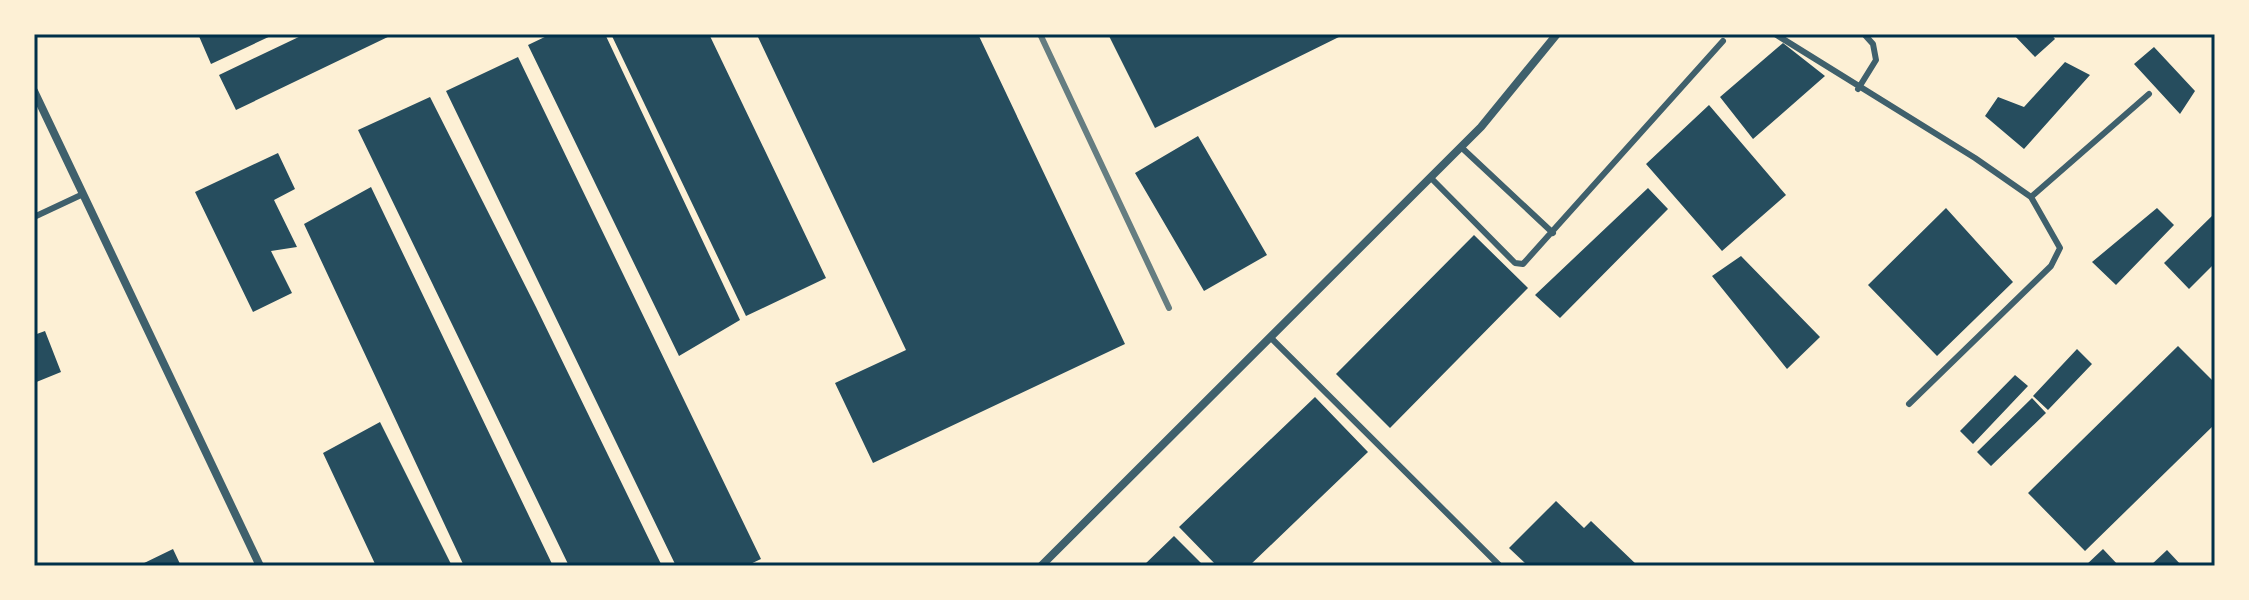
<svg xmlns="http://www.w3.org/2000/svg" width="2249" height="600" font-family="'Noto Sans',sans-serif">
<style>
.building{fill:#264d5e}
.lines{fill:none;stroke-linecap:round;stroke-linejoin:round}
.service{stroke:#3f606c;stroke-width:6}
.minor{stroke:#3f606c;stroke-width:8}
.rail{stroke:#657d81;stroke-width:6}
.neatline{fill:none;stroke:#003049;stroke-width:3}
</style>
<rect width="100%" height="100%" fill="#fdf0d5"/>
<path class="building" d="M 198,34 L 275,34 L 211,64 Z
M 305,34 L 394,34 L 236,110 L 219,75 Z
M 551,34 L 605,34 L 740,320 L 679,356 L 528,45 Z
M 611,34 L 709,34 L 826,278 L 746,316 Z
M 764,34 L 978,34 L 1125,344 L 873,463 L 835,383 L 906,350 L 758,37 Z
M 1108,34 L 1345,34 L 1155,128 Z
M 2013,34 L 2051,34 L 2055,39 L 2035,57 Z
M 1783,43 L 1825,76 L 1753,139 L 1720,97 Z
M 2154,47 L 2195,91 L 2180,114 L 2134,64 Z
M 518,57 L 761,559 L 746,566 L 676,566 L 446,91 Z
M 2065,62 L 2090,75 L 2024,149 L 1985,116 L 1998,97 L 2024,107 Z
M 430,97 L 536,307 L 662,566 L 569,566 L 358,130 Z
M 1709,105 L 1786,195 L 1722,251 L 1646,164 Z
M 1198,136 L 1267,255 L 1204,291 L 1135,173 Z
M 278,153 L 295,189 L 274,200 L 297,247 L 271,251 L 292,293 L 253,312 L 195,192 Z
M 371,187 L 553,566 L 464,566 L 304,224 Z
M 1648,188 L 1668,209 L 1560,318 L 1535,295 Z
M 1946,208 L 2013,282 L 1937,356 L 1868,285 Z
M 2157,208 L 2174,225 L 2116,285 L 2092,262 Z
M 2215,213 L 2215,263 L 2189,289 L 2164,263 Z
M 1474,235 L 1528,288 L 1390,428 L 1336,374 Z
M 1741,256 L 1820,337 L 1787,369 L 1712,276 Z
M 45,331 L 61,372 L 34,383 L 34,335 Z
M 2178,346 L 2215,383 L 2215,424 L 2085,551 L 2028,493 Z
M 2077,349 L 2092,364 L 2048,410 L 2033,396 Z
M 2015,375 L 2028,386 L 1973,444 L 1960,431 Z
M 1315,397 L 1368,452 L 1249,566 L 1217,566 L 1179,527 Z
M 2032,398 L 2046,413 L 1991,466 L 1977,452 Z
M 380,422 L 452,566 L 376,566 L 323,453 Z
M 1556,501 L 1584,528 L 1591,521 L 1638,566 L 1528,566 L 1509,548 Z
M 1174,536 L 1204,566 L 1143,566 Z
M 173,549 L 181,566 L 138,566 Z
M 2103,549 L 2119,566 L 2085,566 Z
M 2167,550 L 2182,566 L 2150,566 Z"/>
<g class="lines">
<path class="service" d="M 1775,34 L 1975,158 L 2031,197 L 2060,248 L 2051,266 L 1909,404
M 1858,89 L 1876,60 L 1873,44 L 1864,34
M 1461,147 L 1553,233
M 1431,178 L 1515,263 L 1523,264 L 1723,41
M 2031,197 L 2149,94
M 34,217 L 81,195
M 1270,337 L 1500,566"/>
<path class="minor" d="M 34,91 L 260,566
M 1041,566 L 1481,127 L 1557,34"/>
<path class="rail" d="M 1040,34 L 1169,308"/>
</g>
<rect width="2249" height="600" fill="none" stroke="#fdf0d5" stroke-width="72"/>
<rect x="36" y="36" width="2177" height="528" class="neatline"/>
</svg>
